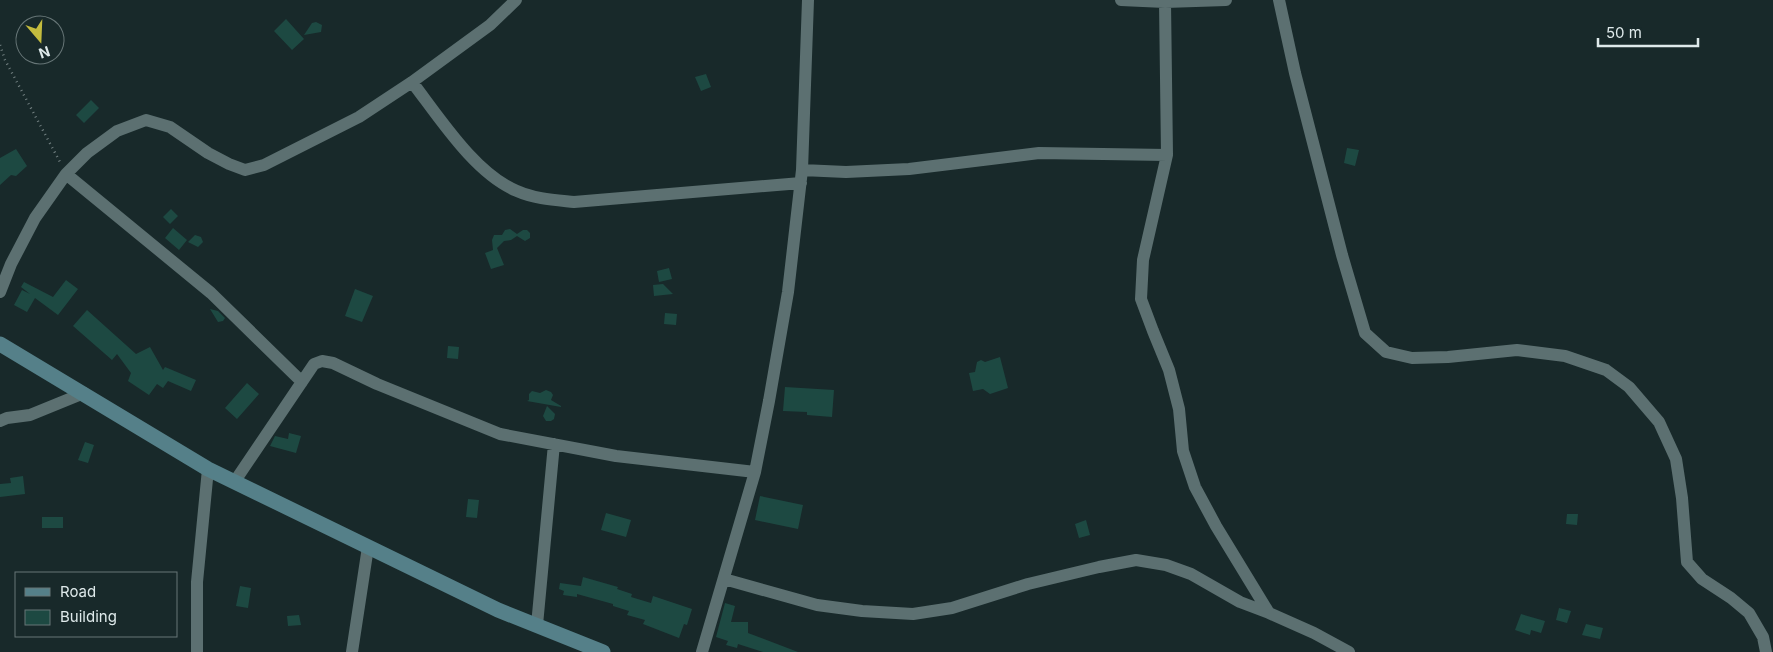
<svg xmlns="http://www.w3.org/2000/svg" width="1773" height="652" font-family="Inter,sans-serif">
	<rect width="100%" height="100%" fill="#18292a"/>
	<path fill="#1d4942" d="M286,19L304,39L292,50L274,31Z
		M316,22L322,25L321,32L304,35L312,23Z
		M706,74L711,87L701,91L695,77Z
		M91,100L99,108L84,123L76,115Z
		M1347,148L1359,150L1355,166L1344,163Z
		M16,149L27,166L16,176L11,175L0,185V158Z
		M171,209L178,216L170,224L163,217Z
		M173,228L187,240L179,250L165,238Z
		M510,229L517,234L523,230H527L530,233V238L525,241L517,236L511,240L504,241L497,248L504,265L491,269L485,253L493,250L492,240L494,235H502L505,230Z
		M195,235L201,237L203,242L198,247L188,242Z
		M669,268L672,279L659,282L657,271Z
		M66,280L78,289L58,315L35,298L27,312L14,305L22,290L30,294L21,287L24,282L53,297Z
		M663,284L673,294L654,296L653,285Z
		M355,289L373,296L362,322L345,316Z
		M210,309L218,311L225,318L223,321L218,322Z
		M87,310L136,354L150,347L163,370L165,367L196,380L191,391L168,381L163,388L157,384L149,395L128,381L131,373L117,354L112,360L73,326Z
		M665,313L677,314L676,325L664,324Z
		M448,346L459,347L458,359L447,358Z
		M1000,357L1008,388L990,394L983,389L973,391L969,373L975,372L977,362L981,360L985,362Z
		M247,383L259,394L237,419L225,408Z
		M785,387L834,390L832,417L807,415V412L783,411Z
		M546,390L551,392L553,395L551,400L561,406V407L527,401L529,400V394L532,391L540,393Z
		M547,406L555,414L554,419L551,421H546L543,416Z
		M289,433L301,436L296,453L270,446L275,436L288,439Z
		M85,442L94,445L88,463L78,460Z
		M23,476L25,494L0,497V484L11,483L10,478Z
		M760,496L803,505L798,529L755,520Z
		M468,499L479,500L477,518L466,517Z
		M606,513L631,520L626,537L601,530Z
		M1567,514H1578L1577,525L1566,524Z
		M42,517H63V528H42Z
		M1086,520L1090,535L1079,538L1075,524Z
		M583,577L618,587L617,589L632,594L631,597L651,603L653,596L692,609L687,625L684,624L679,638L643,624L645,620L627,615L629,611L613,606V604L577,594V597L563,595L564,591L559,589L560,583L581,586Z
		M240,586L251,588L248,608L236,606Z
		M725,603L735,606L731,622H748V633L798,652H763L738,644L737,648L726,645L728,641L716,637Z
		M1559,608L1571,611L1567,623L1556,620Z
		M1521,614L1545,621L1541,633L1531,630L1530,635L1515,630Z
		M299,615L301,625L288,626L287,616Z
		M1586,624L1603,628L1600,639L1582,635Z"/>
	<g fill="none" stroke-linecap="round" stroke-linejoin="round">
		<path stroke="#738182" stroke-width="2.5" stroke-dasharray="1 4" stroke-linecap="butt" d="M0,45L5,60L60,162"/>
		<path stroke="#5c7071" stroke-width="12" d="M1121,0L1165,2L1226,0
			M1279,0L1295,73L1342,255L1365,333L1386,352L1412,358L1448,357L1517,350L1565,356L1606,370L1629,387L1659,422L1676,459L1682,498L1687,562L1702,579L1731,598L1749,613L1763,637L1766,652
			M1165,2L1167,155L1143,260L1141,299L1153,331L1169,370L1179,409L1183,451L1195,487L1216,526L1269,613L1314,633L1349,652
			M412,82C439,117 475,174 517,191C535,199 555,200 574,202L801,183
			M802,170L846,172L909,169L1039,153L1167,155
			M66,174L211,293L302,382
			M0,292L11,264L35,218L66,174L87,153L117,131L146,120L170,127L208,153L229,164L245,170L264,165L359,117L412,82L490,25L516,0
			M0,421L7,418L30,415L84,393
			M235,481L314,364L322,361L333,363L377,384L500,434L616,456L755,472
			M724,579L817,605L862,611L913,614L952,608L1028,584L1099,567L1136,560L1166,565L1191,574L1240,602L1269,613
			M537,625L554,444
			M197,652V582L208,469
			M352,652L368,547
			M702,652L755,472L769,401L788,292L802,170L808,0"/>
		<path stroke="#558089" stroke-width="15" d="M0,344L208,469L498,610L603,652"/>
	</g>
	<rect x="15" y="572" width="162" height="65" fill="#18292a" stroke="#677677"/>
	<rect x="25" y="588" width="25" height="8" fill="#558089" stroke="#677677"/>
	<text x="60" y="597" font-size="15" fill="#dee9ea">Road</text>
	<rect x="25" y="610" width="25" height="15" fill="#1d4942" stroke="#677677"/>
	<text x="60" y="622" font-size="15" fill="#dee9ea">Building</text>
	<g transform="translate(40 40) rotate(161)"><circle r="24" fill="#18292a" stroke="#677677"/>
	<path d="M0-4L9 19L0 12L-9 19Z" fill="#c4bc3e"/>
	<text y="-8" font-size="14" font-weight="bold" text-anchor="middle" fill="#dee9ea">N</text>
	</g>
	<path d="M1598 38v8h100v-8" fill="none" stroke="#dee9ea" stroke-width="2.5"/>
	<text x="1606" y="38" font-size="15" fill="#dee9ea" stroke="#18292a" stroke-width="4" paint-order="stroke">50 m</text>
</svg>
